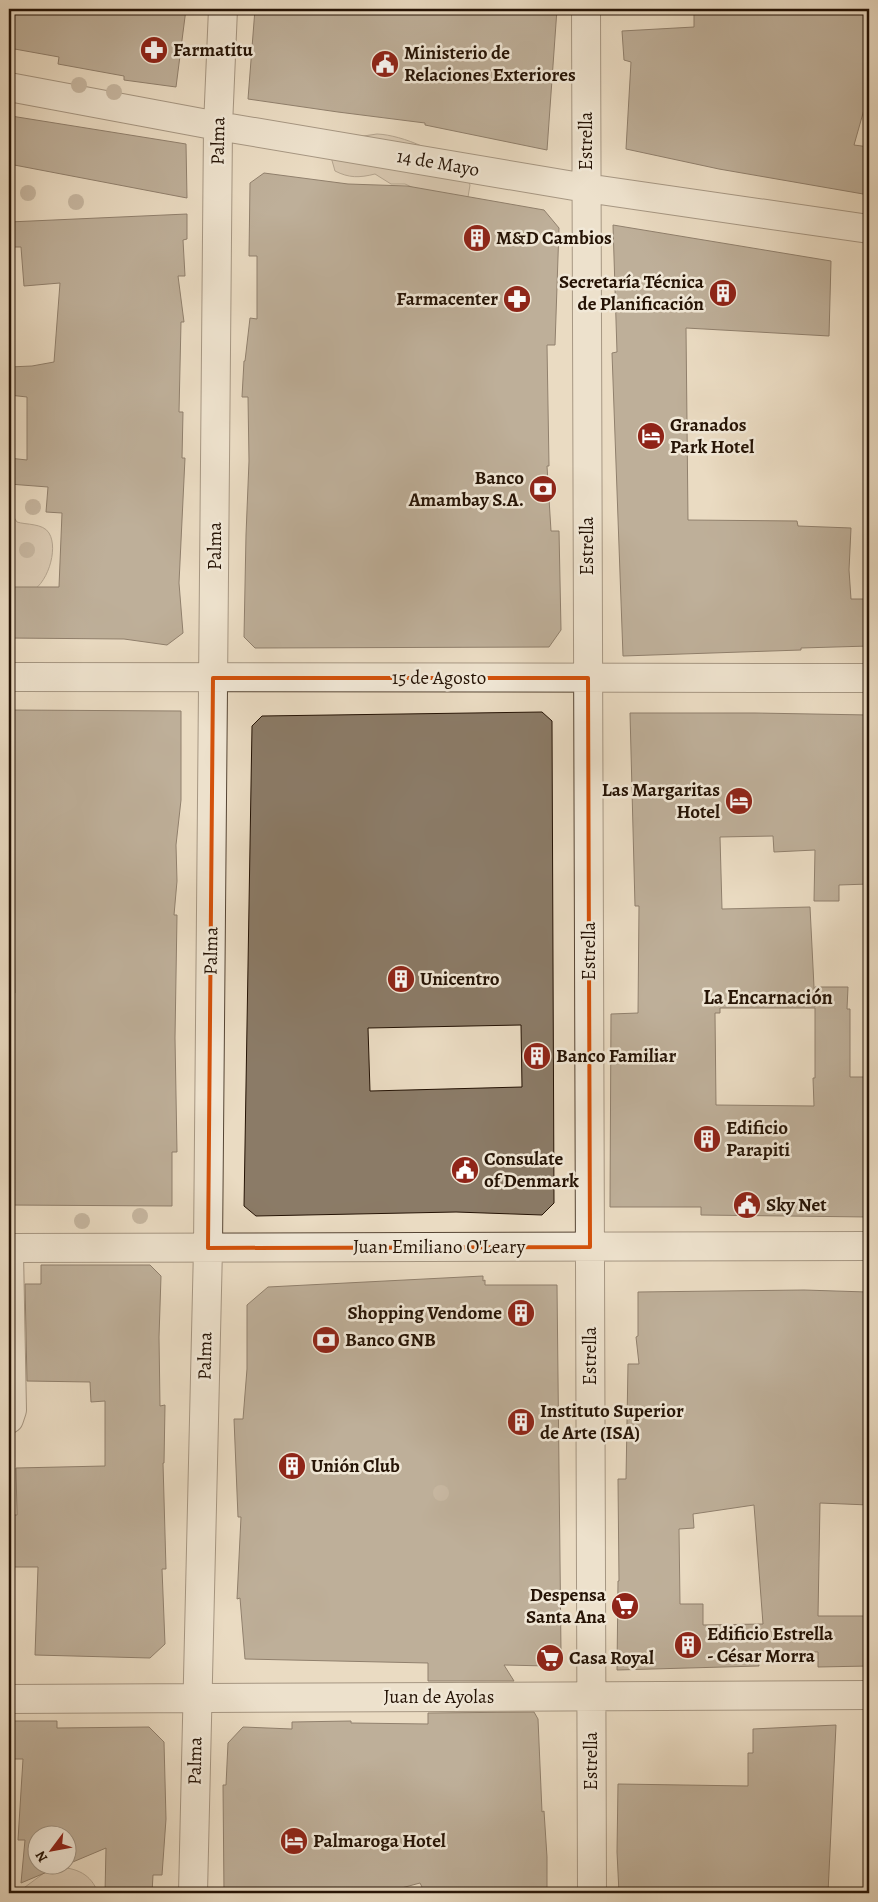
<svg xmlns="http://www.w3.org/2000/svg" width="878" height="1902" font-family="Alegreya,serif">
	<rect width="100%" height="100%" fill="#eadbc2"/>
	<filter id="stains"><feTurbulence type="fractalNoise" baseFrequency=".004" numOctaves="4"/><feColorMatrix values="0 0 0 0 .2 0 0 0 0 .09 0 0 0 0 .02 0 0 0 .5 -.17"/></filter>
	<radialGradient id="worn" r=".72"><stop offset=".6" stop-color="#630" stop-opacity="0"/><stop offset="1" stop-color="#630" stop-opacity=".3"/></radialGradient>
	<path fill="#c9b9a2" stroke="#776654" d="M377,134C403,135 443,153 462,172C465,175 468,180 470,185L468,197L443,201L405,184H391L375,174C359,178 349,178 335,171L331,157L350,138Z
		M9,492L13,516L17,522C26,525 43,523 49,533C59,549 47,587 28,593C22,594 14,592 9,591Z
		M57,1867C77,1868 91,1874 98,1893H17L44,1873Z"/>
	<path fill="#8b7b67" stroke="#251305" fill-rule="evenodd" d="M9,9H186L176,87L124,80V76L58,64L59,57L9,48Z
		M255,9H557L547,150L425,125V123L338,112L248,99Z
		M694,9H869V92L854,145L869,147V195L719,169L626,149L631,62L624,60L622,31L694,27Z
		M11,116L186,144L187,198L9,164V129Z
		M264,173L348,184L407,186L544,210L559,228L555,345H547L549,466H547L551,531H559L561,630L549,647L255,648L244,637L246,535L249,461L248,397H242L244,361H245L250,318L257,319V256H249L250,183Z
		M187,214V239L183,240L185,276H178L184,322H181L179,412H183L182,458H185L179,583L183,633L167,645L124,639L9,638V587H59L62,513L46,512L48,487L9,484V458L27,460V397L9,395V367L32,366L54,362L60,283L24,286L21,247H9V222Z
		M613,225L831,261L829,336L686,328L688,520L797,521L798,526L851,528L849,570L851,599H869V646L801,648V650L623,656L612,353L617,352Z
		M9,710L181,711V800L176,845L177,881L174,915H177L175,1038L177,1152H172V1206L9,1205V993H15L14,909H9Z
		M542,712L552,721L554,1203L542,1215L456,1212L256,1216L244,1206L252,726L262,716ZM521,1025L522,1087L370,1091L368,1028Z
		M630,713H755L869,715V884L839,885V901H814L815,850L774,852L773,836L720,837L722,909L810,907L815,1007V987H848L847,1009H850V1077H869V1217L701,1215V1207H610L611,1014L638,1013L639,906H635ZM720,1008H815V1078H813L814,1106L716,1105L715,1013H720Z
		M41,1265H150L161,1276L159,1337L160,1406L165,1405L164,1463H163L166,1569H162L165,1644L150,1658L35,1655L38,1567H9V1515H17L16,1468L105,1466V1401L91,1402L90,1382L27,1381L25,1284H41Z
		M483,1276V1281L485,1280V1285H557L561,1652L548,1666L504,1665L514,1681H428V1663L245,1659L240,1598L237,1599L241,1517H238L234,1419H243L247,1369V1305L268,1287Z
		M804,1290L867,1292L865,1370L869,1371V1505L820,1503L818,1616H869V1666L818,1667V1652L758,1651L759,1666L617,1670L618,1581H619L618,1479H626L628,1364H639L636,1337L638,1336V1292ZM754,1505L763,1624L703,1625V1604H680L679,1529L694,1528L693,1514Z
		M534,1712L538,1719L542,1812L544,1811L547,1857V1893H425L420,1883L383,1893H224L223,1785H226L228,1743L243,1727L292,1729V1722L351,1721V1723L428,1724V1713Z
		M9,1721H57V1728L149,1727L164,1742L166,1819L162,1875H153L152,1893H105L106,1848L68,1864V1834H38V1864H66L21,1883L25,1840H18L23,1759H9Z
		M836,1725L828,1893H619L617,1852L618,1784L748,1786V1753H753V1729Z"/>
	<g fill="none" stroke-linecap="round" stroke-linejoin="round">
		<defs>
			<path id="minor" d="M586,9L592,1893
				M9,87L218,126L586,188L869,229
				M9,677L869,678
				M9,1248L869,1246
				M9,1252L12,1410L9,1419
				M9,1699L869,1695
				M193,1893L208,1248L218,126L223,9"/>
		</defs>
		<use href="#minor" stroke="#564534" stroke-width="30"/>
		<use href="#minor" stroke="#f1e8d7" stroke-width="28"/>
	</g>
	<g fill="#9d8d78">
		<circle cx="79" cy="85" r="8"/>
		<circle cx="114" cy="92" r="8"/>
		<circle cx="28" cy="193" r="8"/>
		<circle cx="76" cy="202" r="8"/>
		<circle cx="33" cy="507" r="8"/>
		<circle cx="27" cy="550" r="8"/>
		<circle cx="140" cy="1216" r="8"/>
		<circle cx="82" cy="1221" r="8"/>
		<circle cx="441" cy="1493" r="8"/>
	</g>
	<path d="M0 0H878V1902H0ZM213,678H588L590,1247L208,1248Z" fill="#eadbc2" fill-opacity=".55" fill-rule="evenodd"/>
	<path fill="none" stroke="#d4520b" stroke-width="4" stroke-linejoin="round" d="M213,678H588L590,1247L208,1248Z"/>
	<defs>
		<symbol id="pharmacy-disc" viewBox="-11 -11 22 22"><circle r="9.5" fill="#8f2418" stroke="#f1e8d7"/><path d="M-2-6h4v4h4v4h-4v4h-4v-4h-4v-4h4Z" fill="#fff"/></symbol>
		<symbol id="civic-disc" viewBox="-11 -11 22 22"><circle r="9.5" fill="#8f2418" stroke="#f1e8d7"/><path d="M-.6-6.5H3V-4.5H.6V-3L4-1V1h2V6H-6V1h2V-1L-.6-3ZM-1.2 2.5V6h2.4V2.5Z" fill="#fff"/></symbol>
		<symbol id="building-disc" viewBox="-11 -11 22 22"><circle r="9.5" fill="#8f2418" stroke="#f1e8d7"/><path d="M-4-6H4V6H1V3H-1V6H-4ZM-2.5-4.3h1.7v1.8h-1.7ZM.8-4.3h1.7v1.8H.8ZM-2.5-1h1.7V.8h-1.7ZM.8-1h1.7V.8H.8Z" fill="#fff"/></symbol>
		<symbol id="hotel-disc" viewBox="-11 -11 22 22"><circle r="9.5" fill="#8f2418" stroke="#f1e8d7"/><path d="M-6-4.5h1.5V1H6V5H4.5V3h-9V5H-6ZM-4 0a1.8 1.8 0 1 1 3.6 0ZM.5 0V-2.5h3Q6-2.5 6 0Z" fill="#fff"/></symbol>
		<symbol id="bank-disc" viewBox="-11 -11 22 22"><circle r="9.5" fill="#8f2418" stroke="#f1e8d7"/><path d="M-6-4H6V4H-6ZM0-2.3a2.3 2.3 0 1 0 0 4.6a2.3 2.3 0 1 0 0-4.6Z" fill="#fff"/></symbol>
		<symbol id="supermarket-disc" viewBox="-11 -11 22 22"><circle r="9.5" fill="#8f2418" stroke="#f1e8d7"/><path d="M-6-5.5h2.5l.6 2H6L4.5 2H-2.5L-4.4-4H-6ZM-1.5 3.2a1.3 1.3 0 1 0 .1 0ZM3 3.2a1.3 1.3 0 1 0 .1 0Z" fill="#fff"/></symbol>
	</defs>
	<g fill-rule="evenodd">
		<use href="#pharmacy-disc" x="138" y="34" width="32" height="32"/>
		<use href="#civic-disc" x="369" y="48" width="32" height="32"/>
		<use href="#building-disc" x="461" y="222" width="32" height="32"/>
		<use href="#building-disc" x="707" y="277" width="32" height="32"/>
		<use href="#pharmacy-disc" x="501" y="283" width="32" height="32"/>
		<use href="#hotel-disc" x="635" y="420" width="32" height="32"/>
		<use href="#bank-disc" x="527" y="473" width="32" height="32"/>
		<use href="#hotel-disc" x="723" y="785" width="32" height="32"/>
		<use href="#building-disc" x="385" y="963" width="32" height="32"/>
		<use href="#building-disc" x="521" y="1040" width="32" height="32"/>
		<use href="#building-disc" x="691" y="1123" width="32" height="32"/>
		<use href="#civic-disc" x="449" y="1154" width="32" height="32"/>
		<use href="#civic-disc" x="731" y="1189" width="32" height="32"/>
		<use href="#building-disc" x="505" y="1297" width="32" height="32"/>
		<use href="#bank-disc" x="310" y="1324" width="32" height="32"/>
		<use href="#building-disc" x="505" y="1406" width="32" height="32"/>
		<use href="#building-disc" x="276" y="1450" width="32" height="32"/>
		<use href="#supermarket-disc" x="609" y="1590" width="32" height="32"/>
		<use href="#building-disc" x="672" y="1629" width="32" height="32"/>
		<use href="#supermarket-disc" x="534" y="1642" width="32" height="32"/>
		<use href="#hotel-disc" x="278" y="1825" width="32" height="32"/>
	</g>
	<g text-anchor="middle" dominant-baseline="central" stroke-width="5" stroke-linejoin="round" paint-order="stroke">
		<g font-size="19" font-weight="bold" fill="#251305" stroke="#f1e8d7" text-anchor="start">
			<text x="173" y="50">Farmatitu</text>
			<text x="404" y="53">Ministerio de<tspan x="404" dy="22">Relaciones Exteriores</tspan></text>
			<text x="496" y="238">M&amp;D Cambios</text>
			<text x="704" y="282" text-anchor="end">Secretaría Técnica<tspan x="704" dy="22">de Planificación</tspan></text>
			<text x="498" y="299" text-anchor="end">Farmacenter</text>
			<text x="670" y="425">Granados<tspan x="670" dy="22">Park Hotel</tspan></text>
			<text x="524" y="478" text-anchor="end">Banco<tspan x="524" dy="22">Amambay S.A.</tspan></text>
			<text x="720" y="790" text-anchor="end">Las Margaritas<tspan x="720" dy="22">Hotel</tspan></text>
			<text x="420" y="979">Unicentro</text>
			<text x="556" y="1056">Banco Familiar</text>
			<text x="726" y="1128">Edificio<tspan x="726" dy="22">Parapiti</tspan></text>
			<text x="484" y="1159">Consulate<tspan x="484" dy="22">of Denmark</tspan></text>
			<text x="766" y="1205">Sky Net</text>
			<text x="502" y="1313" text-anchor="end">Shopping Vendome</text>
			<text x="345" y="1340">Banco GNB</text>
			<text x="540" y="1411">Instituto Superior<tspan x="540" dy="22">de Arte (ISA)</tspan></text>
			<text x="311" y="1466">Unión Club</text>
			<text x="606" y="1595" text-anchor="end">Despensa<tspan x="606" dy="22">Santa Ana</tspan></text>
			<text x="707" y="1634">Edificio Estrella<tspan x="707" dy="22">- César Morra</tspan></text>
			<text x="569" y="1658">Casa Royal</text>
			<text x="313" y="1841">Palmaroga Hotel</text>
		</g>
		<g font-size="19" fill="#251305" stroke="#f1e8d7">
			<text transform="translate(218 141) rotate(-89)">Palma</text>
			<text transform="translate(586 141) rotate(-90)">Estrella</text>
			<text transform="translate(438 163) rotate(10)">14 de Mayo</text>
			<text transform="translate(215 546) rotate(-90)">Palma</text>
			<text transform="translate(587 546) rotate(-90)">Estrella</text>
			<text x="439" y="678">15 de Agosto</text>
			<text transform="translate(211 951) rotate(-89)">Palma</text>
			<text transform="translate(589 951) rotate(-90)">Estrella</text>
			<text x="439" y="1247">Juan Emiliano O'Leary</text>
			<text transform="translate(205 1356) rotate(-89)">Palma</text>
			<text transform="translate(590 1356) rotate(-90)">Estrella</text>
			<text x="439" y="1697">Juan de Ayolas</text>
			<text transform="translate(195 1761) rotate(-89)">Palma</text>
			<text transform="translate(591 1761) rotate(-90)">Estrella</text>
		</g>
		<g font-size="20" font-weight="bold" fill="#251305" stroke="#f1e8d7">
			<text x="768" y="997">La Encarnación</text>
		</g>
	</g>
	<rect width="878" height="1902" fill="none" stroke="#eadbc2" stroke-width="30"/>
	<rect x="10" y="10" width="858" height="1882" fill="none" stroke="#251305" stroke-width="2.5"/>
	<rect x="15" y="15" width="848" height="1872" fill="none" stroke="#251305"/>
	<g transform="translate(52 1850) rotate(238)"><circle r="24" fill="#f1e8d7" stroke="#9f9383"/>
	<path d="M0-4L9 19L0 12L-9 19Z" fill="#8f2418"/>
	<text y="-8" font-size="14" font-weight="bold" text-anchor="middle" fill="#251305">N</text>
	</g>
	<rect width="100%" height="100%" filter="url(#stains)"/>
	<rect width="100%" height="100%" fill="url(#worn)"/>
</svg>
